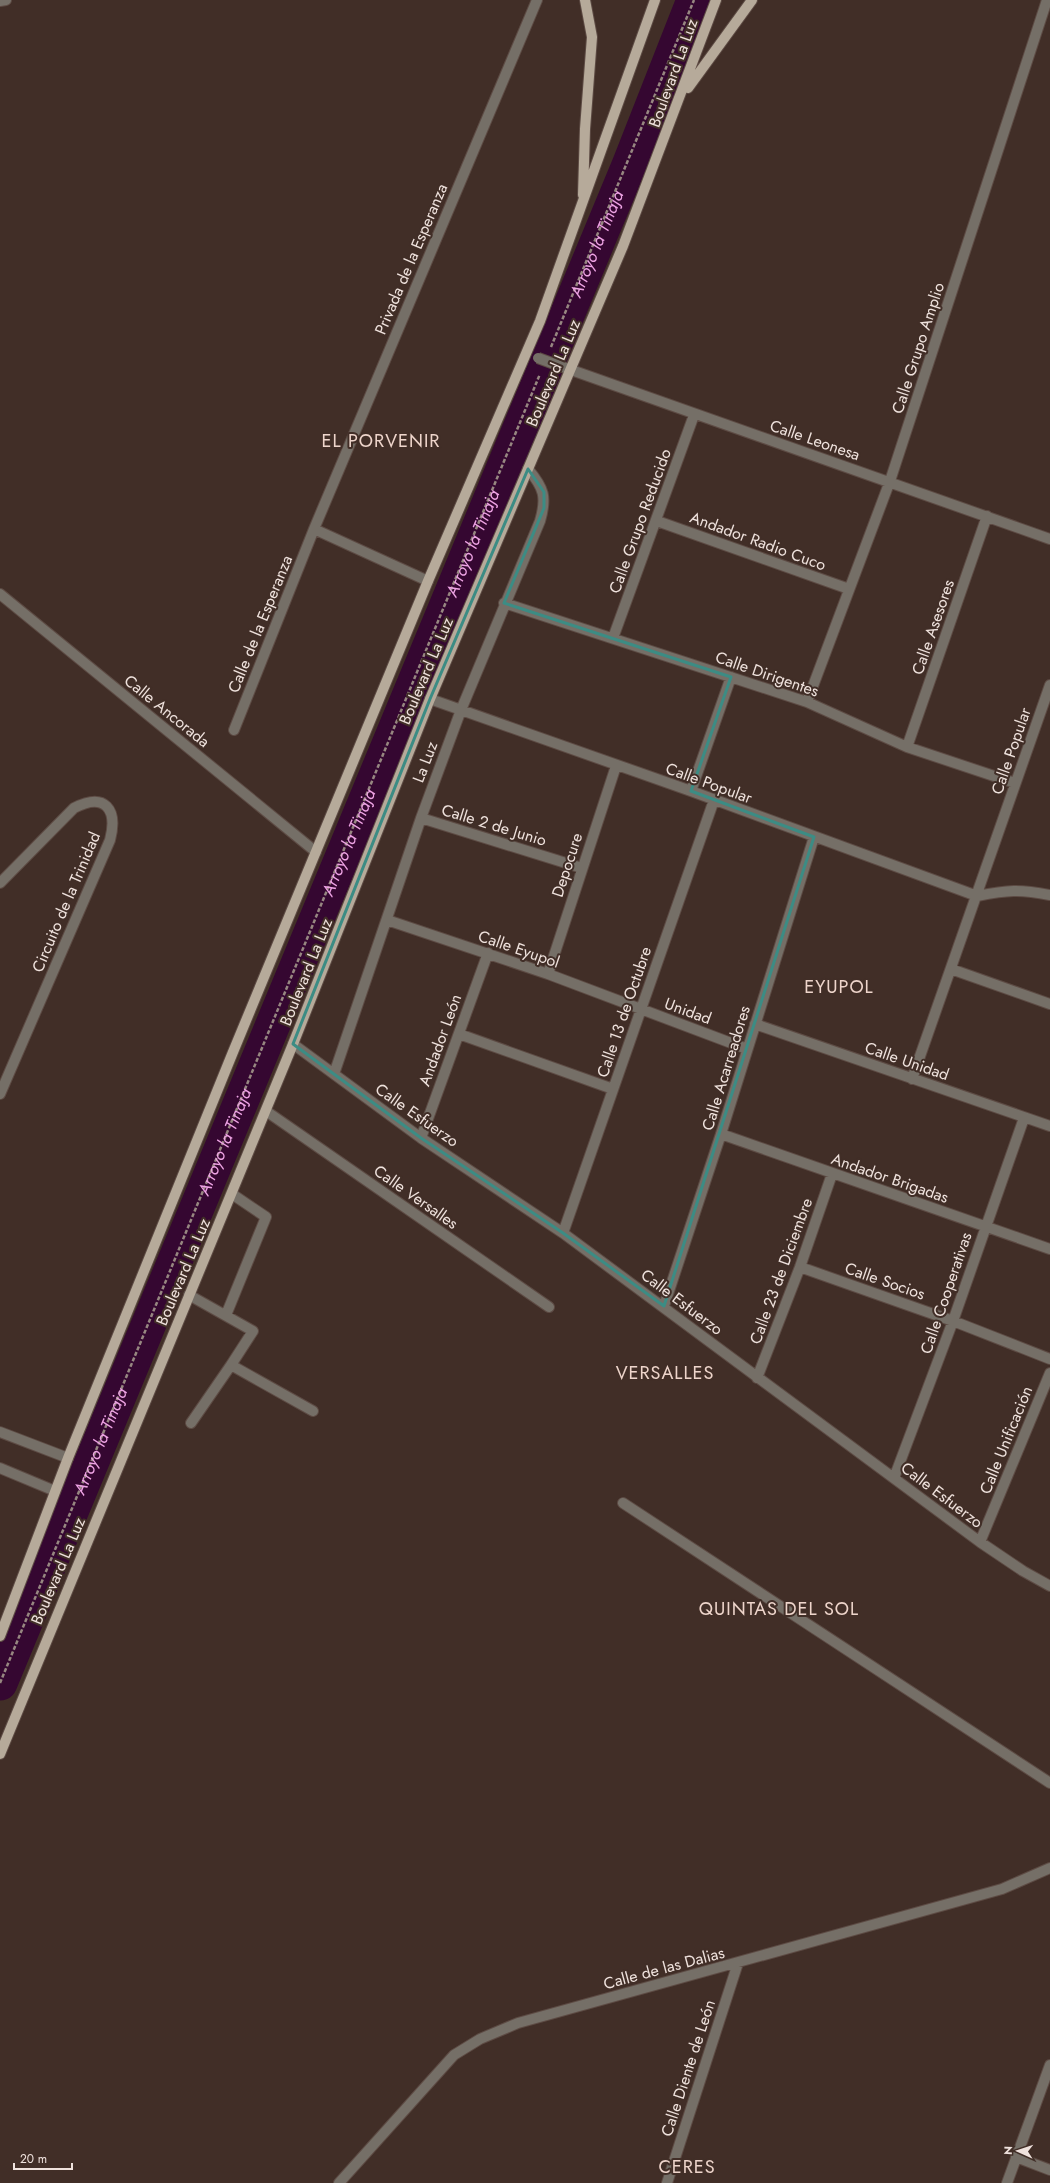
<svg xmlns="http://www.w3.org/2000/svg" width="1050" height="2183" font-family="Jost,sans-serif">
	<rect width="100%" height="100%" fill="#412e27"/>
	<g fill="none" stroke-linecap="round" stroke-linejoin="round">
		<path stroke="#350731" stroke-width="35" id="s1" d="M0,1683L630,163L694,0"/>
		<defs>
			<path id="minor" d="M0,1L6,0
				M560,366L1050,539
				M657,521L849,589
				M314,529L428,581
				M0,594L316,852
				M504,603L807,702L907,747L1015,783
				M613,638L694,415
				M430,699L691,791L977,896C1008,890 1019,889 1050,895
				M807,702L890,481L1047,0
				M234,730L314,529L537,0
				M907,747L987,516
				M691,791L731,677
				M421,818L582,868
				M0,883L74,808C105,792 118,809 110,840L0,1094
				M387,920L548,974L747,1049
				M951,969L1050,1004
				M548,974L616,766
				M755,1024L1050,1126
				M459,1034L613,1089
				M293,1044L421,1138L563,1233L980,1542L1023,1571L1050,1586
				M334,1074L421,818L461,710L540,521C547,497 544,488 528,469
				M912,1079L1050,685
				M266,1111L549,1307
				M721,1134L1050,1249
				M421,1138L488,953
				M563,1233L714,800
				M800,1267L953,1321L1050,1359
				M189,1295L253,1331L231,1365
				M664,1306L721,1134L814,837
				M226,1315L266,1217L232,1194
				M757,1378L800,1267L832,1174
				M191,1423L231,1365L313,1411
				M0,1432L68,1458
				M0,1468L55,1491
				M894,1478L953,1321L1024,1118
				M623,1503L1050,1783
				M980,1542L1050,1373
				M1016,2157L1050,2170
				M339,2183L454,2055L480,2039L518,2023L1002,1889L1050,1868
				M667,2183L738,1963
				M1007,2183L1050,2065"/>
			<path id="major" d="M688,88L752,0
				M583,195L585,129L592,37L585,0
				M0,1636L68,1458L233,1052L428,581L540,321L655,0
				M0,1754L293,1044L430,699L623,246L716,0"/>
		</defs>
		<use href="#minor" stroke="#5d4b44" stroke-width="12"/>
		<use href="#major" stroke="#5d4b44" stroke-width="12"/>
		<path stroke="#978781" stroke-width="2.5" stroke-dasharray="4 2" stroke-linecap="butt" d="M551,347L694,0
			M0,1683L540,374"/>
		<use href="#minor" stroke="#756f67" stroke-width="10"/>
		<use href="#major" stroke="#b6aa9a" stroke-width="10"/>
		<defs>
			<path id="minor-bridge" d="M538,358L560,366"/>
		</defs>
		<use href="#minor-bridge" stroke="#5d4b44" stroke-width="12" stroke-linecap="butt"/>
		<use href="#minor-bridge" stroke="#756f67" stroke-width="10"/>
	</g>
	<path fill="none" stroke="#3c8c84" stroke-width="3" stroke-linejoin="round" d="M528,469L544,492V508L504,603L731,677L691,791L814,837L664,1306L563,1233L421,1138L293,1044L430,699Z"/>
	<g text-anchor="middle" dominant-baseline="central" stroke-width="4" stroke-linejoin="round" paint-order="stroke">
		<g font-size="16" fill="#efe2dd" stroke="#412e27">
			<text transform="translate(673 73) rotate(-70)">Boulevard La Luz</text>
			<text transform="translate(411 259) rotate(-67)">Privada de la Esperanza</text>
			<text transform="translate(918 348) rotate(-72)">Calle Grupo Amplio</text>
			<text transform="translate(553 373) rotate(-67)">Boulevard La Luz</text>
			<text transform="translate(815 440) rotate(19)">Calle Leonesa</text>
			<text transform="translate(640 521) rotate(-70)">Calle Grupo Reducido</text>
			<text transform="translate(758 541) rotate(20)">Andador Radio Cuco</text>
			<text transform="translate(260 624) rotate(-68)">Calle de la Esperanza</text>
			<text transform="translate(933 627) rotate(-71)">Calle Asesores</text>
			<text transform="translate(426 671) rotate(-67)">Boulevard La Luz</text>
			<text transform="translate(767 674) rotate(19)">Calle Dirigentes</text>
			<text transform="translate(167 711) rotate(39)">Calle Ancorada</text>
			<text transform="translate(1011 751) rotate(-71)">Calle Popular</text>
			<text transform="translate(425 762) rotate(-69)">La Luz</text>
			<text transform="translate(709 783) rotate(20)">Calle Popular</text>
			<text transform="translate(494 825) rotate(17)">Calle 2 de Junio</text>
			<text transform="translate(567 865) rotate(-72)">Depocure</text>
			<text transform="translate(66 902) rotate(-67)">Circuito de la Trinidad</text>
			<text transform="translate(519 949) rotate(19)">Calle Eyupol</text>
			<text transform="translate(306 972) rotate(-68)">Boulevard La Luz</text>
			<text transform="translate(688 1011) rotate(20)">Unidad</text>
			<text transform="translate(624 1012) rotate(-71)">Calle 13 de Octubre</text>
			<text transform="translate(440 1040) rotate(-70)">Andador León</text>
			<text transform="translate(907 1061) rotate(19)">Calle Unidad</text>
			<text transform="translate(726 1068) rotate(-73)">Calle Acarreadores</text>
			<text transform="translate(417 1115) rotate(35)">Calle Esfuerzo</text>
			<text transform="translate(890 1178) rotate(19)">Andador Brigadas</text>
			<text transform="translate(416 1197) rotate(35)">Calle Versalles</text>
			<text transform="translate(781 1271) rotate(-70)">Calle 23 de Diciembre</text>
			<text transform="translate(183 1272) rotate(-67)">Boulevard La Luz</text>
			<text transform="translate(885 1281) rotate(19)">Calle Socios</text>
			<text transform="translate(946 1293) rotate(-71)">Calle Cooperativas</text>
			<text transform="translate(682 1302) rotate(37)">Calle Esfuerzo</text>
			<text transform="translate(1006 1440) rotate(-68)">Calle Unificación</text>
			<text transform="translate(942 1495) rotate(37)">Calle Esfuerzo</text>
			<text transform="translate(58 1571) rotate(-67)">Boulevard La Luz</text>
			<text transform="translate(664 1968) rotate(-15)">Calle de las Dalias</text>
			<text transform="translate(688 2068) rotate(-72)">Calle Diente de León</text>
		</g>
		<g font-size="17" font-style="italic" fill="#eea3e4" stroke="#412e27">
			<text stroke="none"><textPath href="#s1" startOffset="1558">Arroyo la Tinaja</textPath></text>
			<text stroke="none"><textPath href="#s1" startOffset="1234">Arroyo la Tinaja</textPath></text>
			<text stroke="none"><textPath href="#s1" startOffset="910">Arroyo la Tinaja</textPath></text>
			<text stroke="none"><textPath href="#s1" startOffset="586">Arroyo la Tinaja</textPath></text>
			<text stroke="none"><textPath href="#s1" startOffset="262">Arroyo la Tinaja</textPath></text>
		</g>
		<g font-size="18" letter-spacing="1" fill="#eed5cb" stroke="#412e27">
			<text x="381" y="441">EL PORVENIR</text>
			<text x="839" y="987">EYUPOL</text>
			<text x="665" y="1373">VERSALLES</text>
			<text x="779" y="1609">QUINTAS DEL SOL</text>
			<text x="687" y="2167">CERES</text>
		</g>
	</g>
	<g transform="translate(1018 2151) rotate(273)" stroke="#412e27" stroke-width="3" paint-order="stroke">
	<path d="M0-3L7 15L0 10L-7 15Z" fill="#efe2dd"/>
	<text y="-6" font-size="11" font-weight="bold" text-anchor="middle" fill="#efe2dd">N</text>
	</g>
	<path d="M14 2163v6h58v-6" fill="none" stroke="#efe2dd" stroke-width="2"/>
	<text x="20" y="2163" font-size="12" fill="#efe2dd" stroke="#412e27" stroke-width="3" paint-order="stroke">20 m</text>
</svg>
